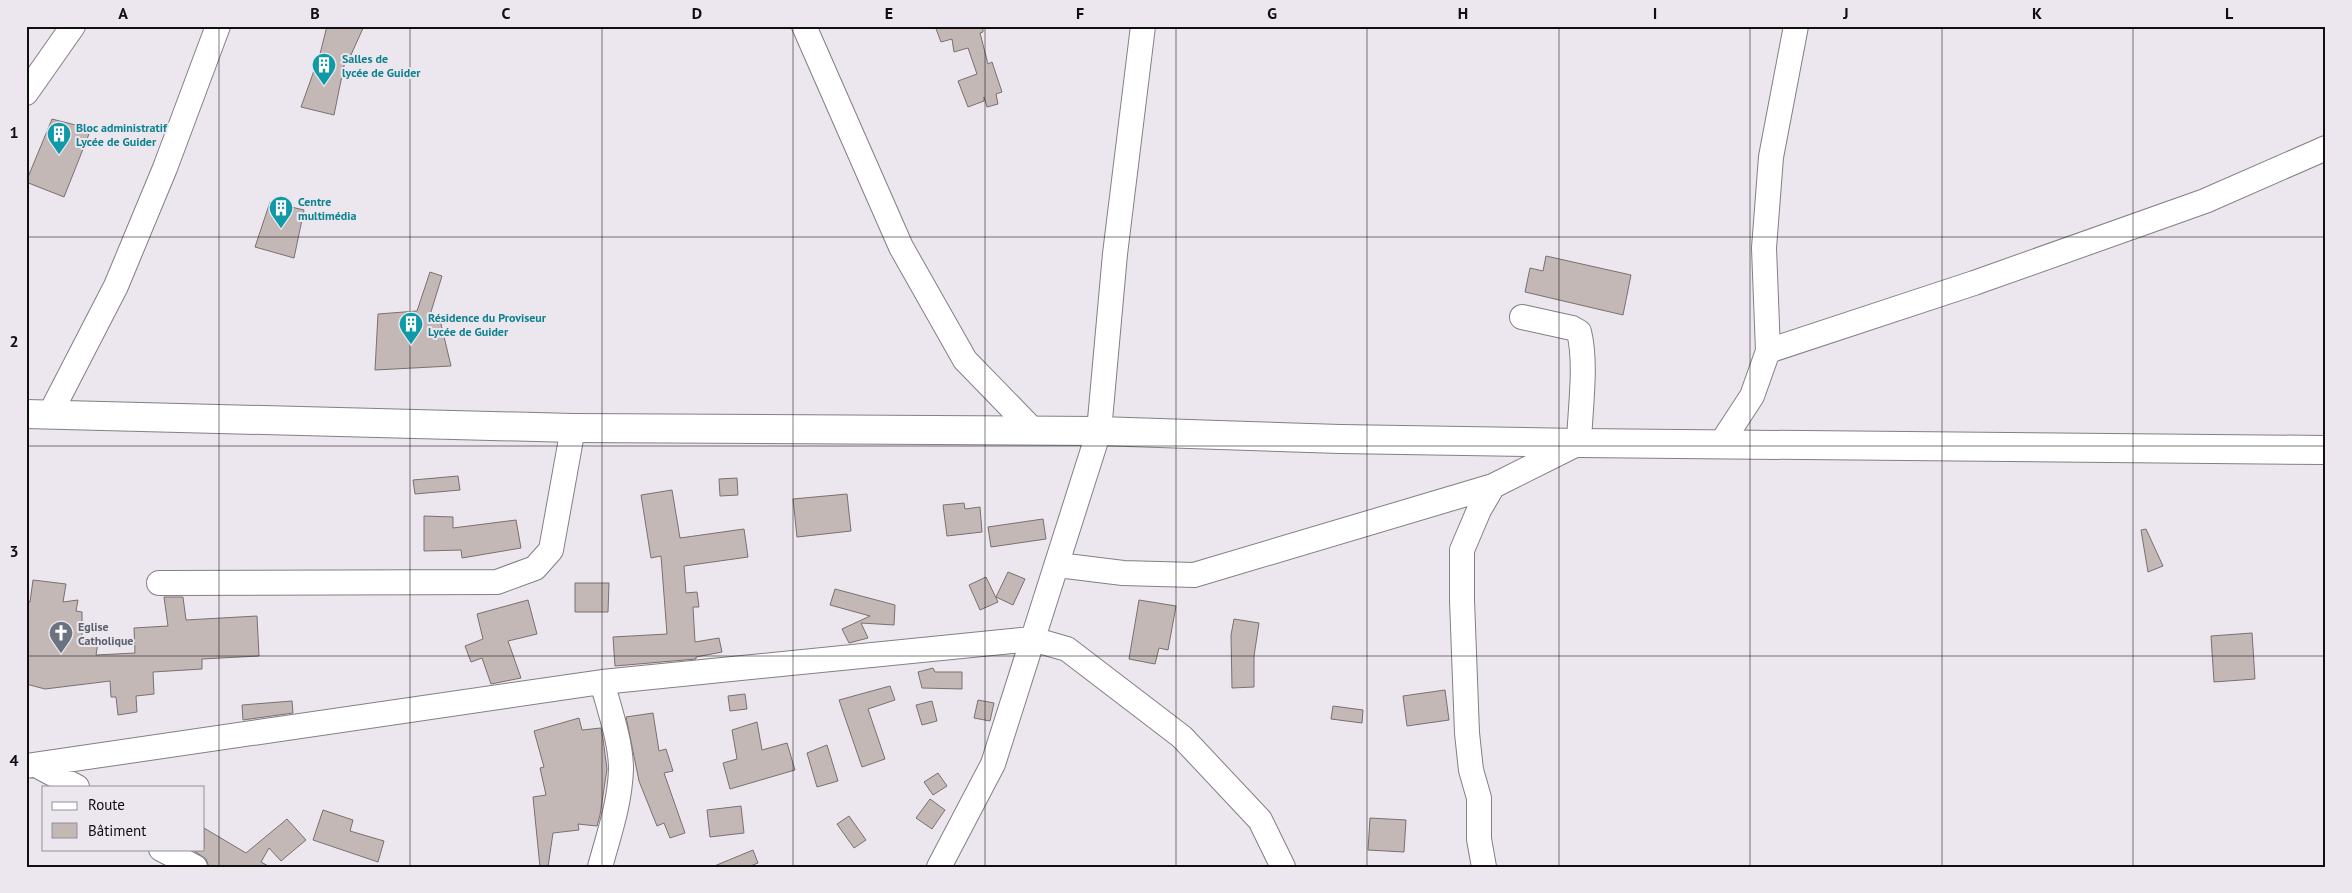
<svg xmlns="http://www.w3.org/2000/svg" width="2352" height="893" font-family="'PT Sans',sans-serif">
	<rect width="100%" height="100%" fill="#ece6ee"/>
	<path fill="#c3b8b6" stroke="#7a706e" d="M327,26H364L350,57L346,56L334,115L301,107L320,54Z
		M935,26H983V32L980,33L988,64L992,62L1002,92L996,94L998,104L987,107L984,97V101L968,107L958,81L977,74L968,48L954,52L952,39L941,42Z
		M52,119L91,129L64,197L26,182Z
		M270,202L304,210L294,258L255,247Z
		M1546,256L1631,275L1623,315L1525,292L1530,268L1543,271Z
		M430,272L442,276L430,315L441,324L451,366L375,370L378,314L417,311Z
		M458,476L460,490L415,494L413,480Z
		M737,478L738,495L720,496L719,479Z
		M672,490L680,538L744,529L748,557L684,566L686,593L697,592L699,607H693L695,642L719,638L722,652L696,657V659L615,666L613,637L667,634L661,556L651,558L641,495Z
		M847,494L851,531L797,537L793,499Z
		M964,503L965,509L980,507L982,532L947,536L943,505Z
		M424,516L453,517V528L516,520L521,548L462,558L461,550L424,551Z
		M1043,519L1046,539L991,547L988,527Z
		M2146,529L2163,566L2148,572L2141,530Z
		M1008,572L1025,579L1013,605L996,597Z
		M986,577L998,602L980,610L969,585Z
		M33,580L66,584L63,602L78,600L76,611L82,612V641L98,643L96,655L135,653L134,628L168,626L164,597H183L186,620L257,616L259,656L202,659V669L153,672L154,694L136,696L137,712L118,715L116,697H111L110,681L45,689L26,684V601L30,602Z
		M575,583H609L608,612H575Z
		M835,589L895,605L894,625L861,623L868,638L849,643L842,629L870,616L830,605Z
		M528,600L537,634L508,641L521,678L491,684L482,658L471,662L465,646L483,639L477,614Z
		M1139,600L1176,606L1168,650L1159,648L1155,664L1129,659Z
		M1234,619L1259,623L1254,656V687L1232,688L1231,635Z
		M2252,633L2255,679L2214,682L2211,636Z
		M933,668L935,672H962V689L922,688L918,672Z
		M890,686L895,700L868,709L885,759L862,767L839,700Z
		M1445,690L1449,720L1407,726L1403,696Z
		M745,694L747,709L730,711L728,696Z
		M978,700L994,703L990,721L974,718Z
		M292,701L293,713L243,720L242,705Z
		M932,701L937,721L922,725L916,705Z
		M1333,706L1363,710L1362,723L1331,719Z
		M653,713L659,751L666,749L673,771L664,773L685,833L670,838L664,823L657,826L639,781L626,717Z
		M579,718L582,730L601,728L603,739L607,769L600,815L597,826L578,824L579,830L553,833L548,867H540L533,797L546,795L540,768L544,767L534,731Z
		M757,722L762,750L787,743L795,770L730,789L723,763L737,759L732,730Z
		M827,745L838,781L817,787L807,753Z
		M938,773L947,786L933,795L924,782Z
		M930,799L945,810L932,829L916,818Z
		M741,806L744,833L710,837L707,810Z
		M323,810L353,820L350,831L384,841L378,862L313,840Z
		M849,816L866,840L854,848L837,824Z
		M1370,818L1406,820L1404,852L1368,850Z
		M287,819L306,840L281,861L269,848L261,862L270,867H209L206,859L193,850L204,849V828L246,853Z
		M753,850L758,863L748,867H712Z"/>
	<g fill="none" stroke-linecap="round" stroke-linejoin="round">
		<defs>
			<path id="minor" d="M804,26L901,247L965,360L1034,431
				M26,93L73,26
				M1768,351L1974,283L2205,201L2326,148
				M50,414L116,286L165,168L218,26
				M1720,445L1752,396L1768,351L1764,248L1771,157L1796,26
				M1058,565L1123,573L1194,575L1493,486L1579,443C1580,409 1587,364 1579,332L1572,328L1522,317
				M159,583L497,582L535,568L551,550L573,428
				M36,765L77,787
				M26,766L602,682L1032,639L1067,649L1182,737L1260,820L1283,867
				M161,849L195,867
				M600,867C609,834 620,803 621,769C621,742 609,708 602,682
				M939,867L993,764L1099,431L1115,254L1143,26
				M1484,867L1479,839V798L1471,770L1467,733L1462,600V550L1479,510L1493,486"/>
			<path id="major" d="M26,414L573,428L1099,431L1340,439L1579,443L2326,450"/>
		</defs>
		<use href="#minor" stroke="#847e85" stroke-width="26"/>
		<use href="#major" stroke="#847e85" stroke-width="30"/>
		<use href="#minor" stroke="#fff" stroke-width="24"/>
		<use href="#major" stroke="#fff" stroke-width="28"/>
	</g>
	<path fill="none" stroke="#100e11" stroke-width="1" stroke-opacity="0.55" d="M219,26V867M410,26V867M602,26V867M793,26V867M985,26V867M1176,26V867M1367,26V867M1559,26V867M1750,26V867M1942,26V867M2133,26V867M26,237H2326M26,446H2326M26,656H2326"/>
	<defs>
		<symbol id="building-pin" viewBox="-11 -11 22 30"><path d="M0 17L-7.5 6A9.5 9.5 0 1 1 7.5 6Z" fill="#0f9aa8" stroke="#ece6ee"/><path d="M-4-6H4V6H1V3H-1V6H-4ZM-2.5-4.3h1.7v1.8h-1.7ZM.8-4.3h1.7v1.8H.8ZM-2.5-1h1.7V.8h-1.7ZM.8-1h1.7V.8H.8Z" fill="#fff"/></symbol>
		<symbol id="church-pin" viewBox="-11 -11 22 30"><path d="M0 17L-7.5 6A9.5 9.5 0 1 1 7.5 6Z" fill="#6b7280" stroke="#ece6ee"/><path d="M-1.2-6h2.4v3.5h3.3v2.4h-3.3V6h-2.4V-.1h-3.3v-2.4h3.3Z" fill="#fff"/></symbol>
	</defs>
	<g fill-rule="evenodd">
		<use href="#building-pin" x="310" y="51" width="28" height="38"/>
		<use href="#building-pin" x="45" y="120" width="28" height="38"/>
		<use href="#building-pin" x="267" y="194" width="28" height="38"/>
		<use href="#building-pin" x="397" y="310" width="28" height="38"/>
		<use href="#church-pin" x="47" y="619" width="28" height="38"/>
	</g>
	<g text-anchor="middle" dominant-baseline="central" stroke-width="4" stroke-linejoin="round" paint-order="stroke">
		<g font-size="12" font-weight="bold" fill="#0d838f" stroke="#ece6ee" text-anchor="start">
			<text x="342" y="58">Salles de<tspan x="342" dy="14">lycée de Guider</tspan></text>
			<text x="76" y="127">Bloc administratif<tspan x="76" dy="14">Lycée de Guider</tspan></text>
			<text x="298" y="201">Centre<tspan x="298" dy="14">multimédia</tspan></text>
			<text x="428" y="317">Résidence du Proviseur<tspan x="428" dy="14">Lycée de Guider</tspan></text>
		</g>
		<g font-size="12" font-weight="bold" fill="#5b616d" stroke="#ece6ee" text-anchor="start">
			<text x="78" y="626">Eglise<tspan x="78" dy="14">Catholique</tspan></text>
		</g>
	</g>
	<rect width="2352" height="893" fill="none" stroke="#ece6ee" stroke-width="55"/>
	<rect x="42" y="786" width="162" height="65" fill="#ece6ee" stroke="#949096"/>
	<rect x="52" y="802" width="25" height="8" fill="#ffffff" stroke="#949096"/>
	<text x="88" y="810" font-size="15" fill="#100e11">Route</text>
	<rect x="52" y="823" width="25" height="15" fill="#c3b8b6" stroke="#949096"/>
	<text x="88" y="836" font-size="15" fill="#100e11">Bâtiment</text>
	<rect x="28" y="28" width="2296" height="838" fill="none" stroke="#100e11" stroke-width="2"/>
	<g font-size="16" text-anchor="middle" font-weight="bold" fill="#100e11">
		<text x="123" y="19">A</text>
		<text x="315" y="19">B</text>
		<text x="506" y="19">C</text>
		<text x="697" y="19">D</text>
		<text x="889" y="19">E</text>
		<text x="1080" y="19">F</text>
		<text x="1272" y="19">G</text>
		<text x="1463" y="19">H</text>
		<text x="1655" y="19">I</text>
		<text x="1846" y="19">J</text>
		<text x="2037" y="19">K</text>
		<text x="2229" y="19">L</text>
		<text x="14" y="138">1</text>
		<text x="14" y="347">2</text>
		<text x="14" y="557">3</text>
		<text x="14" y="766">4</text>
	</g>
</svg>
